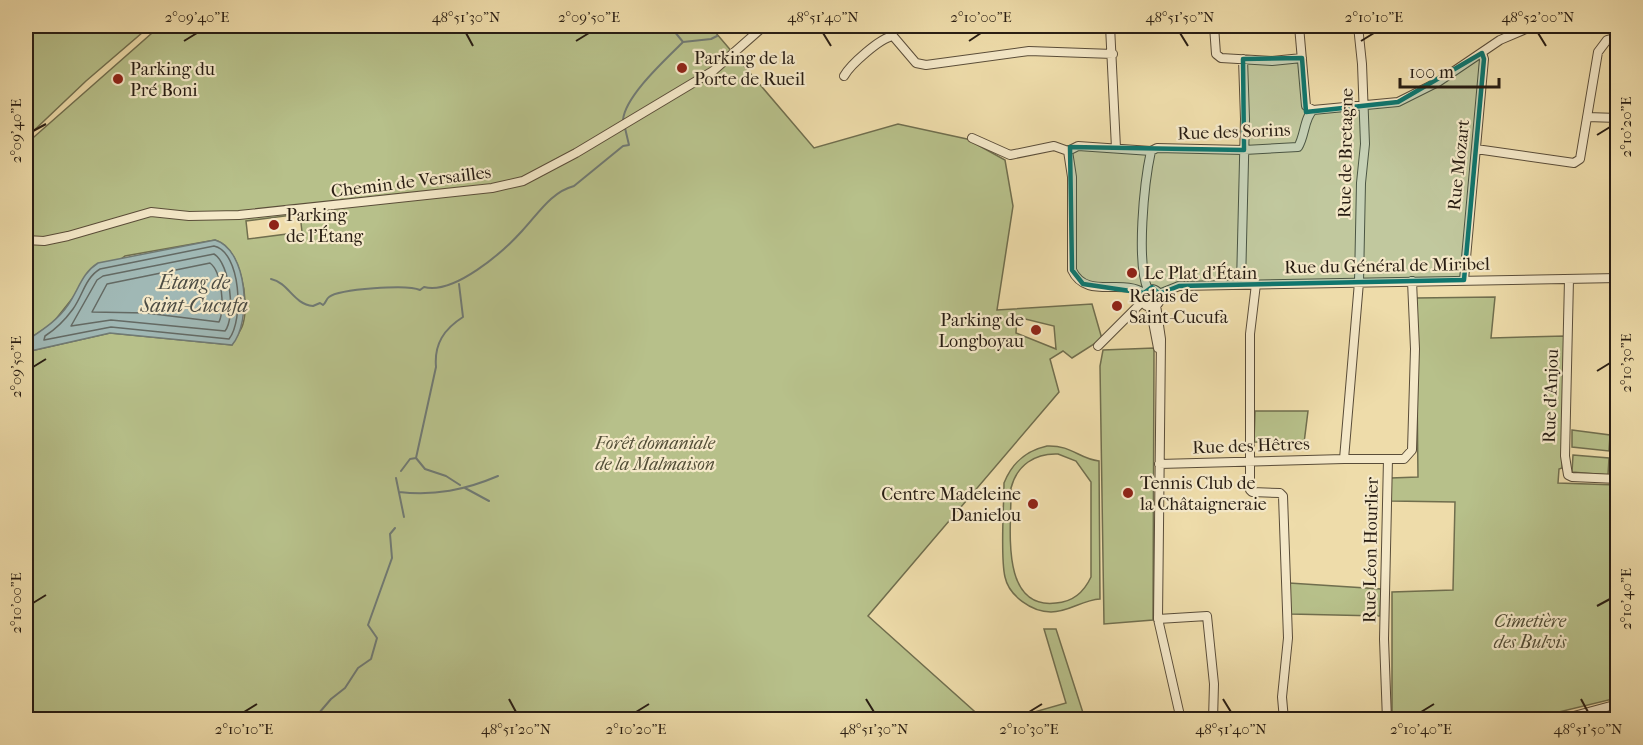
<svg xmlns="http://www.w3.org/2000/svg" width="1643" height="745" font-family="'IM FELL French Canon',serif">
	<rect width="100%" height="100%" fill="#eedcaa"/>
	<filter id="stains"><feTurbulence type="fractalNoise" baseFrequency=".00333" numOctaves="4"/><feColorMatrix values="0 0 0 0 .2 0 0 0 0 .09 0 0 0 0 .02 0 0 0 .5 -.17"/></filter>
	<radialGradient id="worn" r=".72"><stop offset=".6" stop-color="#630" stop-opacity="0"/><stop offset="1" stop-color="#630" stop-opacity=".3"/></radialGradient>
	<path fill="#b7c08a" stroke="#706e4e" stroke-width="1.5" fill-rule="evenodd" d="M26,26H150L86,81L26,138Z
		M160,26H710L814,148L898,124L967,139L1005,160L1013,206L997,310L1092,304L1102,339L1072,358L1063,351L1050,359L1059,392L868,616L983,719H26V352L110,333L232,345C235,338 241,331 243,324C250,300 240,247 215,240L125,256L75,295L52,324L26,341V144ZM300,214L302,232L248,239L246,221ZM1017,317L1054,326L1056,349L1016,333Z
		M1495,297L1491,338L1565,336L1562,468L1559,469L1558,483L1617,485V698L1530,719H1392V592L1453,590L1455,502L1391,501V478L1418,477L1416,298Z
		M1154,348L1153,620L1104,624L1100,366L1103,350Z
		M1255,411H1308L1304,443L1254,442Z
		M1572,430L1610,435L1609,451L1572,447Z
		M1047,446C1072,445 1079,459 1099,461L1100,599C1082,600 1069,612 1051,612C1032,612 1009,596 1005,577C1000,556 1004,507 1004,483C1012,463 1025,451 1047,446ZM1058,454L1076,461L1091,482V577C1084,592 1073,602 1056,603C998,610 1012,523 1011,488C1017,465 1035,453 1058,454Z
		M1573,455L1609,458L1608,475L1572,472Z
		M1289,583L1381,589L1380,616L1290,614Z
		M1044,629H1056L1085,719H1010L1066,703Z"/>
	<path fill="#a0b8b5" stroke="#707a74" stroke-width="1.5" d="M215,240C248,250 252,322 232,345L110,333L26,352V341C42,330 57,321 68,305C79,289 82,273 98,263Z"/>
	<g fill="none" stroke-linecap="round" stroke-linejoin="round">
		<path stroke="#646a64" stroke-width="1.5" d="M214,246C241,252 244,320 229,339L111,327L44,340L45,336C56,329 65,320 73,309C83,295 85,278 100,269Z
			M214,254C230,263 236,317 225,331L111,320L71,326L97,280L103,276Z
			M210,263C222,272 225,309 219,322L146,313L92,312L107,284Z"/>
		<path stroke="#707a74" stroke-width="2" d="M670,26L683,42
			M623,120C625,96 666,59 683,42L711,39L717,36
			M271,279C289,283 293,304 313,306L320,303L323,305C326,303 326,299 329,297C339,289 408,284 420,290L424,287C454,295 503,252 522,231C538,214 551,192 574,186L623,146L629,145L625,128
			M416,458L425,469L446,476L460,485
			M401,471L410,459L416,458L436,367C434,344 444,329 463,317L459,284
			M396,478L404,517
			M465,488L489,501
			M399,492C435,496 465,490 498,476
			M313,720L331,699L345,688L358,668L371,659L377,638L368,625L392,558L390,534L395,528"/>
		<defs>
			<path id="minor" d="M1110,26L1116,148
				M1214,26L1216,54L1221,58L1272,61L1302,58
				M1299,26L1306,106L1313,110
				M1358,26L1362,64L1365,144L1361,183L1359,282L1344,459H1404L1412,450L1415,349L1412,281
				M844,76C850,65 880,38 893,36L916,63L926,65L1029,51L1113,54
				M1587,117L1618,118
				M972,138L1010,155L1054,146L1068,151L1078,146L1151,151L1157,148L1244,150L1298,147C1305,136 1304,118 1313,110L1398,102L1438,82L1500,40L1533,26
				M1476,149L1574,163L1580,159L1598,52L1607,40L1618,37
				M1068,151L1072,177V270C1086,300 1122,278 1144,293
				M26,240L44,241L68,236L151,212L189,216L239,215L492,188L523,181L576,153L713,71L764,26
				M1569,279L1565,456L1568,475L1572,477L1618,479
				M1464,280L1484,59L1482,53
				M1241,284L1245,119L1243,59
				M1256,284L1250,334V490L1252,492L1280,493L1283,496L1288,638L1282,697L1284,720
				M1142 298a9 9 0 1 1 18 0a9 9 0 1 1-18 0Z
				M1148,290C1136,262 1144,183 1151,151
				M1159,294L1179,286L1618,278
				M1156,305L1161,339L1158,619L1181,720
				M1150,306L1158,348
				M1098,346L1143,301
				M1159,464L1344,459
				M1158,619L1207,616L1214,684L1213,720
				M1387,720L1384,639L1388,459
				M1559,720L1618,704"/>
		</defs>
		<use href="#minor" stroke="#5a4d39" stroke-width="10"/>
		<use href="#minor" stroke="#f4e8c8" stroke-width="8"/>
	</g>
	<path fill="#0f766e" fill-opacity="0.2" stroke="#0f766e" stroke-width="4.5" stroke-linejoin="round" d="M1482,53L1484,59L1464,280L1179,286L1159,294L1152,287L1144,293L1083,284L1072,270L1070,147L1244,150L1243,59L1302,58L1306,112L1398,102Z"/>
	<path fill="none" stroke="#281d13" stroke-width="2" d="M466,33L473,46M823,33L831,46M1180,33L1188,46M1538,33L1546,46M184,41L197,33M576,41L589,33M969,41L981,33M1361,41L1374,33M33,131L46,124M1597,135L1610,127M33,367L46,359M1597,371L1610,363M33,603L46,595M1597,606L1610,599M509,699L516,712M866,699L874,712M1223,699L1231,712M1581,699L1588,712M244,712L257,704M636,712L649,704M1029,712L1042,704M1421,712L1434,704"/>
	<g fill="#8f2418" stroke="#f4e8c8" stroke-width="2">
		<circle cx="682" cy="68" r="6"/>
		<circle cx="118" cy="79" r="6"/>
		<circle cx="274" cy="225" r="6"/>
		<circle cx="1132" cy="273" r="6"/>
		<circle cx="1117" cy="306" r="6"/>
		<circle cx="1036" cy="330" r="6"/>
		<circle cx="1128" cy="493" r="6"/>
		<circle cx="1033" cy="504" r="6"/>
	</g>
	<g text-anchor="middle" dominant-baseline="central" stroke-width="4.5" stroke-linejoin="round" paint-order="stroke">
		<g font-size="18" fill="#281d13" stroke="#f4e8c8" text-anchor="start">
			<text x="694" y="58">Parking de la<tspan x="694" dy="21">Porte de Rueil</tspan></text>
			<text x="130" y="69">Parking du<tspan x="130" dy="21">Pré Boni</tspan></text>
			<text x="286" y="215">Parking<tspan x="286" dy="21">de l'Étang</tspan></text>
			<text x="1144" y="273">Le Plat d'Étain</text>
			<text x="1129" y="296">Relais de<tspan x="1129" dy="21">Saint-Cucufa</tspan></text>
			<text x="1024" y="320" text-anchor="end">Parking de<tspan x="1024" dy="21">Longboyau</tspan></text>
			<text x="1140" y="483">Tennis Club de<tspan x="1140" dy="21">la Châtaigneraie</tspan></text>
			<text x="1021" y="494" text-anchor="end">Centre Madeleine<tspan x="1021" dy="21">Danielou</tspan></text>
		</g>
		<g font-size="18" fill="#281d13" stroke="#f4e8c8">
			<text transform="translate(1234 132) rotate(-2)">Rue des Sorins</text>
			<text transform="translate(1346 153) rotate(-89)">Rue de Bretagne</text>
			<text transform="translate(1459 165) rotate(-84)">Rue Mozart</text>
			<text transform="translate(411 182) rotate(-7)">Chemin de Versailles</text>
			<text transform="translate(1387 266) rotate(-1)">Rue du Général de Miribel</text>
			<text transform="translate(1551 396) rotate(-88)">Rue d'Anjou</text>
			<text transform="translate(1251 446) rotate(-2)">Rue des Hêtres</text>
			<text transform="translate(1371 550) rotate(-89)">Rue Léon Hourlier</text>
		</g>
		<g font-size="18" font-style="italic" fill="#534e37" stroke="#f4e8c8">
			<text x="655" y="443">Forêt domaniale<tspan x="655" dy="21">de la Malmaison</tspan></text>
			<text x="1530" y="621">Cimetière<tspan x="1530" dy="21">des Bulvis</tspan></text>
		</g>
		<g font-size="20" font-style="italic" fill="#4c4c44" stroke="#f4e8c8">
			<text x="194" y="282">Étang de<tspan x="194" dy="23">Saint-Cucufa</tspan></text>
		</g>
	</g>
	<rect width="1643" height="745" fill="none" stroke="#eedcaa" stroke-width="66"/>
	<path d="M1400 78v9h99v-9" fill="none" stroke="#281d13" stroke-width="3"/>
	<text x="1409" y="78" font-size="18" fill="#281d13" stroke="#f4e8c8" stroke-width="4.5" paint-order="stroke">100 m</text>
	<rect x="33" y="33" width="1577" height="679" fill="none" stroke="#281d13" stroke-width="2"/>
	<g font-size="15" text-anchor="middle" fill="#281d13">
		<text x="197" y="22">2°09'40"E</text>
		<text x="466" y="22">48°51'30"N</text>
		<text x="589" y="22">2°09'50"E</text>
		<text x="823" y="22">48°51'40"N</text>
		<text x="981" y="22">2°10'00"E</text>
		<text x="1180" y="22">48°51'50"N</text>
		<text x="1374" y="22">2°10'10"E</text>
		<text x="1538" y="22">48°52'00"N</text>
		<text transform="translate(1626 127) rotate(-90)" y="5">2°10'20"E</text>
		<text transform="translate(16 131) rotate(-90)" y="5">2°09'40"E</text>
		<text transform="translate(1626 363) rotate(-90)" y="5">2°10'30"E</text>
		<text transform="translate(16 367) rotate(-90)" y="5">2°09'50"E</text>
		<text transform="translate(1626 599) rotate(-90)" y="5">2°10'40"E</text>
		<text transform="translate(16 603) rotate(-90)" y="5">2°10'00"E</text>
		<text x="244" y="734">2°10'10"E</text>
		<text x="516" y="734">48°51'20"N</text>
		<text x="636" y="734">2°10'20"E</text>
		<text x="874" y="734">48°51'30"N</text>
		<text x="1029" y="734">2°10'30"E</text>
		<text x="1231" y="734">48°51'40"N</text>
		<text x="1421" y="734">2°10'40"E</text>
		<text x="1588" y="734">48°51'50"N</text>
	</g>
	<rect width="100%" height="100%" filter="url(#stains)"/>
	<rect width="100%" height="100%" fill="url(#worn)"/>
</svg>
